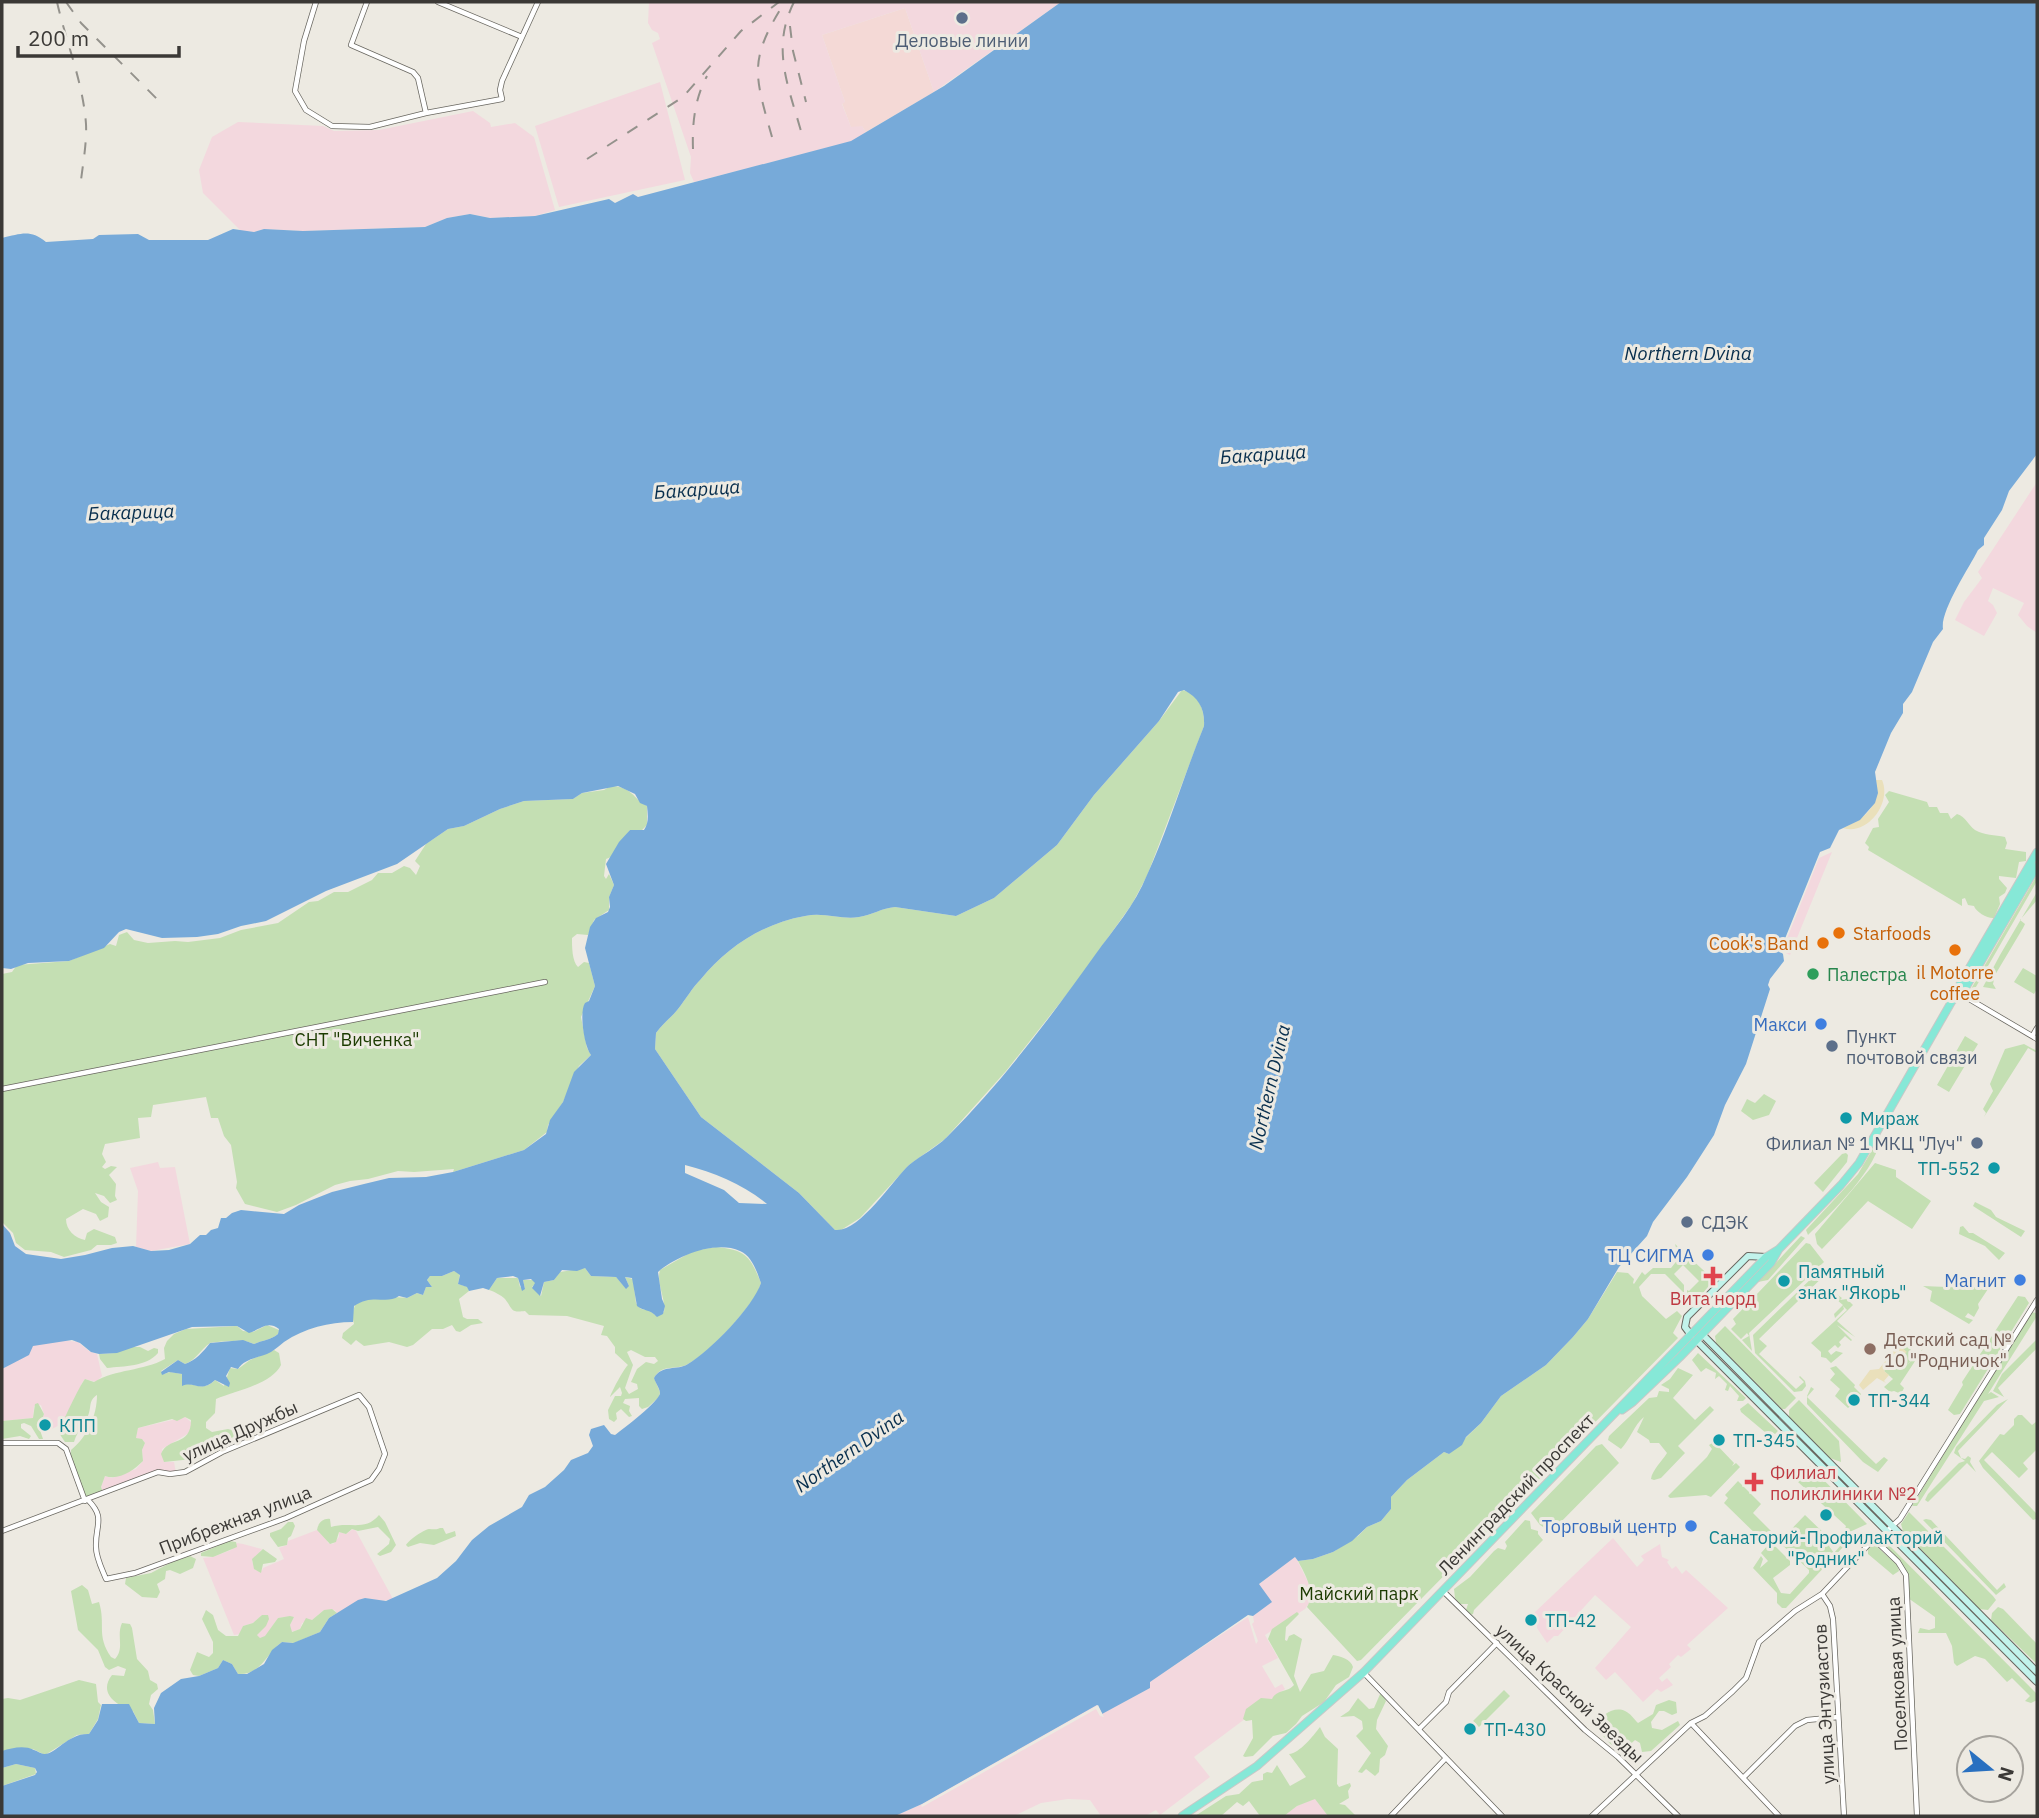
<svg xmlns="http://www.w3.org/2000/svg" width="2039" height="1818" font-family="'IBM Plex Sans',sans-serif">
	<rect width="100%" height="100%" fill="#edeae2"/>
	<path fill="#f4d9d6" d="M905,8L934,92L866,132L862,126L852,130L842,103L845,102L822,35Z"/>
	<path fill="#f3d8de" d="M649,2H1061L934,92L905,8L822,35L845,102L842,104L851,127L862,126L866,132L862,135L864,138L694,182L690,173L691,157L652,43L660,39L658,33L652,30L648,23Z
		M660,82L685,180L559,207L535,126Z
		M473,111L490,123L491,127L515,123L534,137L555,210L535,216L490,218L470,214L447,218L425,227L303,231L264,229L254,232L241,231L203,193L199,170L212,137L238,122L323,126L334,131L379,130Z
		M2037,482V633L2027,626L2018,615L2024,603L1993,588L1988,601L1993,605L1997,613L1984,636L1955,620L1964,602L1982,578L1978,572Z
		M1832,852L1790,955L1782,951L1819,858Z
		M158,1162L160,1168L175,1167L190,1244L151,1251L136,1247L138,1191L130,1168Z
		M62,1340L78,1342L89,1351L97,1354L102,1376L96,1382L85,1379L82,1383L72,1407L60,1425L43,1433L39,1427L44,1414L41,1405L34,1406L33,1418L2,1421V1369L30,1353L31,1347L35,1345Z
		M185,1417L192,1423L189,1433L162,1449L164,1462H174L176,1473L159,1471L103,1492L101,1487L105,1476L112,1478L136,1469L143,1461L142,1450L145,1443L143,1440L136,1438L138,1428Z
		M353,1529L356,1531L393,1599L382,1601L365,1598L337,1613L335,1610H324L312,1620L302,1623L300,1629L291,1632L290,1625L294,1617H283L278,1618L265,1637L260,1638L257,1635L263,1629L262,1615L253,1623L243,1626L240,1634L234,1635L203,1558L213,1557L231,1550L237,1543L243,1544L262,1549L252,1561L255,1570L262,1571L263,1568L284,1559L279,1548L287,1545L288,1541L317,1530L324,1535L328,1543L333,1544L339,1537V1532L346,1534Z
		M1613,1538L1637,1567L1644,1560L1641,1556L1660,1544L1662,1557L1669,1560L1667,1562L1672,1569L1676,1566L1682,1574L1686,1570L1728,1608L1687,1645L1691,1649L1681,1657L1678,1655L1669,1664L1671,1667L1659,1678L1662,1682L1667,1678L1673,1685L1661,1692L1657,1689L1643,1702L1615,1672L1606,1680L1595,1668L1631,1627L1595,1595L1558,1636H1554L1547,1643L1537,1628V1620L1533,1614Z
		M1295,1556L1310,1586V1602L1305,1609L1265,1635L1278,1658L1262,1666L1275,1688L1282,1684L1285,1689L1194,1757L1210,1777L1160,1815L1156,1810L1145,1816H1101L1090,1800L1068,1799L1041,1803L1014,1816H895L922,1804L1098,1704L1103,1713L1150,1688L1149,1682L1248,1617L1256,1644L1258,1641L1252,1624L1254,1622L1253,1616L1267,1605L1258,1585Z
		M1315,1798L1328,1816H1284L1297,1806Z"/>
	<path fill="#c4dfb3" fill-rule="evenodd" d="M1182,690C1199,694 1205,710 1204,726L1147,876L1132,904L1075,984L1006,1071L945,1139L909,1165L860,1218L841,1230H835L799,1193L701,1117L655,1049L656,1033C662,1024 671,1018 678,1009C686,999 692,988 701,979C727,947 764,923 805,916C824,912 842,920 859,917C872,915 882,908 895,907L956,916L994,898L1057,845L1094,795L1159,721Z
		M611,786C633,787 632,798 647,806V825L641,831L630,830L611,857L606,859L604,876L606,879L609,874L614,885L609,897V910L594,920L588,935L577,934L572,938C572,947 572,961 578,967L584,962L589,963L595,986L581,1017L587,1048L591,1055L579,1066L563,1102L548,1125L547,1132L524,1150L453,1172L454,1169L414,1172L398,1171L368,1179L350,1181L335,1185L296,1205L277,1212L245,1204L236,1188L237,1182L231,1145L224,1136L218,1118H211L206,1097L153,1105L151,1117L138,1118L140,1138L105,1144L102,1154L106,1162L102,1167L105,1169L111,1166L117,1167L109,1175L116,1184L115,1196L117,1200L110,1203L104,1196L95,1193L101,1202L109,1207L108,1217L100,1221L96,1214L83,1209L66,1219C66,1230 75,1238 85,1240L87,1233L94,1229L115,1237L117,1243L111,1245H97L91,1250L64,1257L51,1252L25,1250L16,1243L13,1233L3,1223L2,1212V974L12,972L17,965L69,961L110,944L116,946L119,935L127,932L134,940L148,943L175,941L188,942L220,938L241,930L278,923L309,902L318,901L334,892H348L372,880L378,873H392L404,866L410,868L416,875L420,866L415,861L426,844L448,829L464,826L500,809L524,801L573,799L582,793L604,790Z
		M1889,791L1927,802L1929,807H1937L1940,813H1948L1951,819L1957,814C1966,817 1968,825 1975,830C1984,835 1995,835 2005,837L2007,843L2005,849L2026,852V861L2019,862L2016,878L1999,876V879L2007,888L2005,893L1999,897L2000,904L1994,918C1988,919 1976,912 1974,906L1968,905L1965,898L1962,899V906L1868,850L1869,847L1865,843L1873,828L1879,827L1878,819L1889,802L1885,795Z
		M2037,875V881L1973,992L1971,989Z
		M2037,892V900L2020,920L2025,924L2023,928L1995,975L1993,984L1996,989L1983,987L2000,955Z
		M2023,968L2037,976V989L2034,994L2014,982Z
		M1965,1036L1978,1044L1949,1092L1937,1085Z
		M2024,1044L2037,1051V1053L2028,1048L1984,1117L1986,1113L1983,1109L1993,1091L1990,1084L2005,1049Z
		M1764,1094L1776,1101L1769,1115L1753,1120L1741,1111L1747,1099L1755,1103Z
		M1881,1135C1879,1168 1831,1213 1808,1235L1806,1230L1858,1174Z
		M1846,1153L1848,1155L1847,1162L1823,1192L1814,1183L1842,1154Z
		M1875,1163L1896,1170V1177L1931,1201L1912,1229L1868,1201L1822,1249L1817,1244L1815,1234Z
		M1975,1202L1991,1210L1996,1217L2025,1231L2021,1237L1973,1206Z
		M1963,1226L1969,1233H1973L2005,1253L1999,1260L1985,1246L1959,1234L1960,1227Z
		M1801,1236L1805,1238L1768,1280L1758,1282Z
		M1806,1243L1810,1244L1824,1262L1749,1333L1752,1351L1742,1340L1749,1336L1747,1333L1741,1339L1731,1329L1736,1324L1733,1319Z
		M1675,1244L1715,1281L1712,1282L1694,1304L1687,1298V1290L1689,1291L1699,1281L1683,1265L1674,1274L1684,1285V1293L1665,1274H1651L1639,1287L1642,1296L1666,1319L1677,1311L1682,1316L1673,1333L1678,1338L1361,1660L1357,1661L1307,1607C1316,1592 1305,1574 1298,1561L1313,1559L1333,1552L1358,1536L1367,1527L1381,1521L1391,1509V1497L1407,1480L1444,1452L1449,1454L1481,1423L1501,1396L1546,1365L1573,1337L1588,1319L1617,1272L1628,1273L1634,1279L1633,1283L1634,1284L1642,1272L1645,1275L1653,1268H1671L1679,1258Z
		M716,1247C746,1250 750,1256 761,1283L757,1294C739,1319 714,1349 688,1364C676,1371 662,1363 654,1378L660,1392L659,1397L648,1407L642,1409L639,1406V1398L625,1399L623,1403L630,1406L629,1411L632,1416L629,1417L621,1409L616,1413L617,1419L614,1422L609,1419L608,1410L615,1396H621L622,1393L620,1387L610,1397C612,1391 623,1370 628,1365L615,1353V1347L607,1336L601,1335L604,1326L567,1316L529,1315L525,1311C510,1313 513,1309 505,1299C501,1295 493,1291 489,1290L497,1278H518L520,1287L525,1289L523,1280H533L536,1283L532,1287L541,1296L544,1282L554,1280L560,1272L585,1268L591,1276L616,1277L623,1285L629,1286L625,1277L633,1279L636,1303L641,1309L649,1310L655,1315L664,1312C666,1299 656,1283 660,1270L693,1251ZM631,1350L645,1357H655L658,1361L654,1364L646,1362L637,1369L631,1382L637,1384L638,1389L629,1394L625,1388L633,1365L627,1352Z
		M1831,1269L1759,1339L1767,1346L1759,1354L1796,1389L1804,1382L1799,1377L1800,1376L1805,1381L1806,1386L1802,1391L1794,1392L1755,1353L1753,1335L1817,1273Z
		M454,1271L460,1274L458,1284L468,1287L469,1291L459,1299L463,1317L467,1319H478L483,1323L471,1325L460,1332L456,1331L452,1325L443,1329H432L413,1345L407,1347L389,1342L364,1346L356,1340L351,1345L342,1338L343,1333L354,1324L352,1315L355,1305C358,1303 362,1300 365,1299C370,1297 402,1297 407,1298L417,1293L423,1295L426,1287H432L427,1280L430,1276H442Z
		M1986,1285L1988,1289L1978,1304L1979,1308L1974,1317L1968,1313L1965,1317L1973,1320L1969,1324L1930,1301L1932,1291L1923,1286L1970,1288Z
		M1835,1293L1842,1298L1840,1300L1847,1299L1853,1305L1837,1321L1855,1337L1837,1325L1852,1340L1851,1341L1845,1336L1839,1342L1841,1345L1838,1348L1835,1345L1828,1351L1831,1355L1836,1351L1843,1353L1831,1363L1826,1358L1821,1357V1352L1811,1343L1847,1310L1843,1306L1844,1309L1835,1318L1834,1314L1843,1305L1837,1300Z
		M2018,1296L2025,1297L2029,1303L1960,1414L1954,1415L1948,1410L1963,1385L1962,1382Z
		M2031,1312L2037,1313V1316L1988,1394L1991,1392L1999,1397L1984,1401L1917,1506H1912Z
		M267,1325L279,1330L278,1334C271,1340 263,1340 254,1344C251,1343 247,1341 244,1341C240,1340 212,1342 210,1343C201,1349 196,1360 185,1364L178,1360L161,1371L164,1374L170,1372L182,1374V1385L186,1383C198,1386 205,1390 215,1380L224,1386L230,1368L238,1369L250,1360L274,1350L279,1353L281,1365C272,1384 235,1391 216,1399L215,1413L206,1422V1428L212,1432L228,1429L235,1431L237,1436L234,1441L216,1446L202,1458L164,1462L161,1454C168,1436 191,1447 191,1420L185,1417L177,1421L172,1419L138,1428L136,1438L142,1439L145,1443L142,1450L143,1461C134,1470 119,1481 105,1476L101,1487L103,1492L88,1497L84,1495L71,1457V1450C87,1437 97,1416 97,1395C88,1401 92,1406 88,1416C84,1427 78,1429 74,1442H65L59,1433C60,1426 80,1385 85,1379L94,1382C116,1369 143,1371 165,1359L164,1348L167,1341L174,1334L186,1329L237,1326L243,1331L253,1332Z
		M1725,1326L1796,1398L1785,1409H1782L1716,1343L1715,1336Z
		M1904,1336L1908,1339L1904,1343L1912,1351L1910,1353L1914,1357L1906,1366L1923,1349L1900,1384L1904,1388L1901,1394L1894,1391L1890,1392L1884,1387L1893,1379L1884,1371L1894,1359L1906,1352L1901,1347L1895,1349L1892,1346Z
		M2037,1339V1348L1998,1388L2004,1397L1993,1391L2002,1374Z
		M130,1347H140L148,1351L154,1348L158,1349V1353C146,1367 124,1366 107,1368L100,1359L99,1354L115,1353Z
		M1698,1353L1746,1398L1743,1401H1737L1739,1396L1730,1386L1728,1391L1725,1390L1727,1384L1719,1376L1715,1379L1716,1373L1706,1368L1701,1372L1692,1360Z
		M1836,1366L1855,1385L1854,1387L1861,1394L1858,1398L1853,1394L1848,1397L1853,1404L1848,1408L1835,1396L1840,1389L1830,1380L1835,1374L1830,1368Z
		M1678,1368L1693,1375L1673,1398L1695,1420L1710,1406L1714,1410L1678,1446L1685,1453L1661,1478L1654,1480L1651,1479C1652,1470 1663,1460 1667,1453L1659,1443H1650L1649,1440L1637,1432L1644,1417C1634,1425 1630,1440 1621,1449L1608,1440L1609,1436L1649,1398L1657,1397L1659,1391L1669,1392V1389L1661,1385L1670,1379Z
		M1811,1387L1814,1389L1807,1397L1876,1464L1884,1457L1888,1460L1878,1472L1863,1462L1807,1404V1396Z
		M2008,1399L1958,1451L1961,1458L1965,1459L1968,1456L1971,1458L1970,1462L1976,1472L1967,1463L1928,1502L1925,1500L1928,1494L1959,1463L1965,1461L1954,1453L1956,1447L1997,1405Z
		M1799,1400L1839,1441L1841,1462L1830,1458L1789,1417V1410Z
		M38,1403L44,1414L39,1427L43,1439H39L31,1426L24,1423L21,1424V1428L31,1436L29,1439L20,1436L2,1439V1421L33,1418L35,1404Z
		M1748,1403L1778,1431L1775,1434L1772,1432L1766,1433L1741,1412L1740,1409Z
		M2018,1415H2022L2032,1425L2037,1421V1449L2023,1463L2028,1469L2019,1478L1992,1452L1984,1460L2037,1514L2036,1519L2033,1520L1983,1468L1979,1461L2000,1434L2004,1435L2014,1425V1419Z
		M1714,1442L1734,1463L1732,1466L1736,1463L1740,1467L1711,1497L1706,1495L1670,1498L1668,1496L1707,1457L1712,1449L1709,1445Z
		M1602,1444L1619,1463L1551,1532L1540,1525L1531,1513L1596,1446Z
		M1807,1466H1810L1867,1524L1843,1535L1846,1526L1798,1482L1804,1476L1802,1474Z
		M1738,1481L1761,1504L1753,1513L1774,1534L1771,1542L1790,1561V1565L1773,1578L1781,1593L1790,1594L1809,1573V1570L1779,1542L1805,1515L1830,1539L1829,1546L1834,1553L1841,1545L1843,1547L1786,1608H1782L1777,1603V1593L1753,1568L1761,1556L1763,1559L1760,1568L1768,1561L1761,1553L1769,1544H1766L1724,1503L1728,1498L1725,1495Z
		M1909,1512L1993,1596L1996,1600L1988,1610L1979,1609L1903,1531L1901,1524Z
		M379,1515L385,1522L396,1545L391,1552L380,1556L377,1554L389,1544L390,1539L378,1527L358,1531L352,1529L346,1534L339,1532L336,1542L330,1544L317,1530C318,1523 323,1518 330,1519L331,1527C349,1521 365,1532 379,1515Z
		M1926,1519L1931,1520L1997,1590L2004,1583L2006,1587L1996,1595L1923,1520Z
		M1525,1520L1530,1521L1531,1529L1538,1531V1534L1543,1540L1474,1610L1473,1614L1470,1615L1466,1610L1468,1604H1459L1455,1598L1454,1589L1470,1577L1494,1551L1498,1548L1505,1550L1507,1546L1505,1542Z
		M288,1522H293L295,1526L291,1536L288,1538L287,1545L278,1547L270,1536V1533L281,1529Z
		M440,1528H443L446,1534L455,1531L456,1536L434,1545L420,1543L408,1547L406,1545C409,1540 423,1530 429,1529C433,1529 437,1530 440,1528Z
		M1882,1538L2037,1694V1700L2031,1703L2025,1701L2030,1696L2012,1678L2007,1682L1985,1659L1975,1656L1957,1666L1954,1663L1952,1646L1946,1633H1918L1920,1628L1929,1630L1935,1628V1617L1908,1598L1904,1568L1882,1541Z
		M229,1541L236,1542L237,1547L213,1557L201,1556V1553Z
		M1874,1544L1897,1565L1899,1571L1893,1575L1868,1554V1546Z
		M263,1549L277,1559L275,1562L263,1564L261,1573L254,1569L252,1559Z
		M190,1556L196,1559L193,1568L180,1574L170,1570L166,1571L165,1579L157,1584L160,1592L157,1598L142,1597L125,1584L126,1578L151,1573L172,1562Z
		M82,1585L88,1590L92,1604L99,1602C106,1625 96,1635 111,1657L115,1659C125,1648 116,1636 122,1623L130,1624L132,1628L137,1659L148,1671L150,1680L157,1684L158,1689L151,1695L149,1704L153,1710L155,1724L139,1723L133,1711C116,1705 98,1693 112,1675L124,1676L126,1669L118,1666L109,1670L105,1667L98,1650L78,1630L71,1591Z
		M1998,1607L2003,1609L2037,1644V1664L1991,1620L1992,1613Z
		M332,1609L337,1613L329,1618L320,1632L294,1643L282,1642C266,1653 262,1675 238,1674L232,1664L223,1660L218,1668L199,1676L193,1675L190,1670L197,1652L209,1657L213,1653V1642L202,1619L206,1610L213,1615L218,1630L226,1636H238L243,1626L253,1623L262,1615H268L269,1619L266,1626L257,1635L260,1638L265,1636L278,1618L290,1616L294,1617L290,1625L292,1632L300,1629L306,1618L312,1620L324,1610Z
		M1297,1612L1299,1614L1286,1627L1285,1640L1287,1641L1289,1636L1294,1634L1302,1639L1294,1676L1300,1692L1311,1674L1324,1671L1333,1655C1340,1656 1351,1659 1353,1667L1349,1677L1336,1685L1324,1702L1302,1716L1296,1724L1286,1733L1273,1736L1253,1756L1245,1757L1243,1756L1253,1738L1252,1720L1246,1721L1243,1719L1246,1709L1261,1698L1272,1699C1277,1689 1287,1693 1294,1685L1268,1639L1272,1629Z
		M79,1680L96,1684L98,1702L101,1705L98,1719L89,1734L77,1735L45,1755L33,1749L2,1751V1699L8,1698L20,1700Z
		M1504,1690L1510,1696L1479,1727L1473,1721Z
		M1381,1692L1386,1701L1377,1720L1376,1729L1388,1746L1385,1755L1380,1759L1379,1772L1375,1776L1366,1769L1362,1773L1358,1772L1371,1753L1356,1736L1363,1729L1362,1721L1354,1716L1340,1717L1349,1711L1358,1698L1369,1709L1374,1708Z
		M1669,1700L1676,1702L1677,1713L1672,1715L1664,1711H1659L1651,1722L1652,1728L1662,1730L1678,1721L1680,1725L1651,1751L1642,1752L1640,1743L1635,1740L1624,1750C1612,1750 1602,1735 1596,1725C1601,1715 1614,1706 1625,1711C1630,1713 1634,1719 1638,1723L1653,1714L1656,1705Z
		M1320,1727L1325,1737L1338,1749L1337,1784L1339,1787L1350,1783L1351,1786L1348,1791L1349,1798L1339,1804L1345,1805L1356,1816H1328L1315,1799L1297,1806L1284,1816H1260L1249,1801L1243,1806L1237,1802L1221,1816H1195L1226,1796L1239,1794L1252,1782L1263,1780V1774L1267,1772L1272,1773L1277,1765L1290,1786L1306,1777L1289,1754C1300,1753 1313,1736 1320,1727Z
		M16,1764L35,1768L36,1774L2,1786V1768Z"/>
	<path fill="#eae0bb" d="M1876,780H1882C1892,802 1868,836 1843,828C1866,818 1879,807 1876,780Z
		M1900,1346L1907,1352L1895,1359L1884,1371L1889,1375L1884,1381L1886,1383L1877,1378L1863,1390L1859,1385L1870,1370L1879,1369L1895,1349Z"/>
	<path fill="#77aad9" fill-rule="evenodd" d="M1061,2H2037V454L2009,491L2002,510L1984,538V545L1978,550C1969,568 1940,611 1943,629L1933,642L1912,692L1903,704V713L1891,733L1875,772L1878,793L1875,803L1860,820L1839,830L1830,848L1820,852L1780,951L1783,954L1784,961L1770,979L1768,985L1770,989L1746,1064L1725,1105L1714,1135L1687,1177L1653,1222L1647,1236L1619,1267L1588,1319L1573,1337L1546,1365L1501,1396L1481,1423L1466,1437L1462,1445L1449,1454L1444,1452L1407,1480L1391,1497V1509L1381,1521L1367,1527L1352,1541L1333,1552L1313,1559L1298,1561L1295,1557L1259,1584L1272,1602L1253,1616L1248,1615L1150,1682V1688L1102,1714L1097,1705L922,1804L895,1816H2V1786L35,1775L37,1772L35,1768L16,1764L2,1768V1751C12,1748 24,1745 34,1750C37,1751 42,1754 44,1754C55,1755 68,1733 89,1734L98,1720L102,1704H129L139,1723L155,1724L154,1708L161,1693L181,1679L199,1676L218,1668L223,1660L232,1664L238,1674H247L264,1664L272,1650L282,1642L293,1643L320,1632L329,1618L358,1600L365,1598L386,1601L437,1578L456,1561L472,1540L489,1526L522,1507L529,1495L545,1487L564,1470L571,1460L588,1453L593,1446L589,1435L591,1429L604,1425L611,1434L615,1435C623,1429 660,1401 660,1393C660,1389 655,1382 654,1378C662,1364 677,1371 688,1364C710,1351 753,1307 761,1283C757,1272 752,1256 740,1251C715,1240 677,1256 658,1272L662,1299L665,1306L663,1314L657,1317C650,1309 643,1311 637,1306L632,1278L625,1277L629,1286L626,1289L616,1277L591,1276L585,1268L577,1271L562,1270L554,1280L544,1282L540,1296L532,1288L535,1283L531,1279L523,1280L525,1289L522,1291L518,1278L513,1276L497,1278L489,1290L483,1288L469,1291L467,1287L458,1284L460,1275L454,1271L442,1276H430L427,1280L432,1287H426L423,1295L417,1293L407,1298L399,1296C386,1305 373,1293 354,1306L353,1322C329,1322 305,1328 284,1342C280,1345 276,1349 271,1352C260,1358 245,1358 238,1369L231,1367L226,1376L230,1383L229,1387L215,1380C200,1394 194,1380 182,1386V1374L169,1372L162,1375L161,1372L178,1360L185,1364C195,1361 204,1351 210,1343L243,1340L254,1344C263,1340 271,1340 278,1334L279,1329C267,1320 260,1330 249,1333L237,1326L192,1327L117,1353L99,1354L91,1352L80,1343L72,1340L33,1346L29,1355L2,1369V1224L10,1233L15,1246L26,1254L61,1259L85,1255L112,1248L133,1246L151,1251L169,1250L190,1244L200,1235H206L211,1230L218,1228L221,1218H226L232,1213L241,1210L284,1214L299,1205L332,1192L364,1184L389,1178L426,1177L453,1172L524,1150L546,1134L550,1120L563,1102L574,1072L591,1055C584,1046 579,1012 585,1003L589,1001L595,986L585,948L590,927L596,918L608,912L610,907L609,897L614,885L606,864L619,842L630,830H644C649,823 648,815 647,806L640,803L635,794L618,786L582,793L573,799L524,801L500,809L464,826L448,829L397,864L326,891L266,921L241,926L218,934L197,937L162,938L126,929L119,932L104,948L69,961L28,963L11,969L2,968V238C21,234 30,229 46,242L93,239L99,235L138,234L149,240H208L233,229L254,232L264,229L303,231L425,227L447,218L470,214L490,218L535,216L609,199L615,203L633,194L638,197L851,141L944,86ZM1184,690C1199,698 1205,709 1204,726C1184,775 1169,827 1147,875C1135,905 1113,930 1095,955C1050,1018 1002,1082 947,1137C936,1148 921,1155 909,1165C892,1181 859,1233 835,1230L799,1193L701,1117L655,1049L656,1033C662,1024 671,1018 678,1009C686,999 692,988 701,979C727,947 764,923 805,916C824,912 842,920 859,917C872,915 882,908 895,907L956,916L994,898L1057,845L1094,795L1159,721L1178,692ZM685,1165C715,1173 743,1184 767,1204L739,1203L724,1190L685,1173Z"/>
	<path fill="#edeae2" d="M1098,1705L1104,1717L1100,1716L1096,1709L922,1807L921,1805Z"/>
	<g fill="none" stroke-linecap="round" stroke-linejoin="round">
		<defs>
			<path id="street" d="M316,2L304,41L295,91L306,110L332,126L370,127L426,113L502,99L500,90L502,81L538,2
				M367,2L351,45L413,72L418,78L426,113
				M438,2L522,37
				M1959,993L2037,1039
				M2033,1035L2037,1028
				M2,1089L545,982
				M2,1443H58L66,1449L85,1501
				M2,1531L158,1472L170,1474L185,1472L222,1452L359,1395L369,1407L385,1454L379,1469L371,1480L286,1518L135,1573L106,1579C102,1569 96,1558 96,1547C95,1525 106,1518 88,1500
				M1876,1541L1898,1562L1906,1575L1917,1816
				M1443,1591L1585,1730L1618,1757L1678,1816
				M1822,1594L1830,1606L1833,1619L1844,1816
				M1364,1673L1502,1816
				M1691,1723L1779,1816
				M1419,1729L1446,1702L1449,1692L1497,1643
				M1743,1778L1795,1726L1807,1720L1838,1717
				M1391,1816L1446,1758
				M1592,1816L1691,1723L1705,1716L1733,1691L1746,1678L1759,1642L1795,1611L1822,1594L1869,1544L1876,1541L1900,1519L2037,1300"/>
			<path id="secondary" d="M1702,1334L2037,1672
				M1691,1335L1685,1327L1687,1317L1748,1256L1766,1257
				M1696,1340L2037,1682"/>
			<path id="primary" d="M1958,992L1960,984L2037,852
				M1622,1410L1633,1402L1680,1357L1771,1263L1779,1249L1841,1185L1859,1163L1952,1001L1966,987L2037,866
				M1182,1816L1257,1766L1364,1672L1766,1257L1779,1249"/>
		</defs>
		<use href="#street" stroke="#696760" stroke-width="6"/>
		<use href="#secondary" stroke="#696760" stroke-width="8"/>
		<use href="#primary" stroke="#c8c8c7" stroke-width="9"/>
		<use href="#street" stroke="#fff" stroke-width="4.5"/>
		<use href="#secondary" stroke="#c2f3eb" stroke-width="6"/>
		<use href="#primary" stroke="#86e8d7" stroke-width="7"/>
		<path stroke="#94928c" stroke-width="2" stroke-dasharray="12 12" stroke-linecap="butt" d="M57,2C66,42 83,82 86,124C87,145 82,168 80,189
			M66,2L81,23L161,103
			M794,2C771,48 788,85 801,131
			M790,26L793,51L806,102
			M772,137C755,76 748,61 783,5
			M693,149C692,123 695,98 707,76
			M587,159L683,97L741,31L779,2"/>
	</g>
	<g fill="#5c6f8a" stroke="#edeae2" stroke-width="2.5">
		<circle cx="962" cy="18" r="7"/>
		<circle cx="1832" cy="1046" r="7"/>
		<circle cx="1977" cy="1143" r="7"/>
		<circle cx="1687" cy="1222" r="7"/>
	</g>
	<g fill="#e8710a" stroke="#edeae2" stroke-width="2.5">
		<circle cx="1839" cy="933" r="7"/>
		<circle cx="1823" cy="943" r="7"/>
		<circle cx="1955" cy="950" r="7"/>
	</g>
	<circle fill="#2e9e5b" stroke="#edeae2" stroke-width="2.5" cx="1813" cy="974" r="7"/>
	<g fill="#3f7fe0" stroke="#edeae2" stroke-width="2.5">
		<circle cx="1821" cy="1024" r="7"/>
		<circle cx="1708" cy="1255" r="7"/>
		<circle cx="2020" cy="1280" r="7"/>
		<circle cx="1691" cy="1526" r="7"/>
	</g>
	<g fill="#0f9aa8" stroke="#edeae2" stroke-width="2.5">
		<circle cx="1846" cy="1118" r="7"/>
		<circle cx="1994" cy="1168" r="7"/>
		<circle cx="1784" cy="1281" r="7"/>
		<circle cx="1854" cy="1400" r="7"/>
		<circle cx="45" cy="1425" r="7"/>
		<circle cx="1719" cy="1440" r="7"/>
		<circle cx="1826" cy="1515" r="7"/>
		<circle cx="1531" cy="1620" r="7"/>
		<circle cx="1470" cy="1729" r="7"/>
	</g>
	<g fill="#e0444e" stroke="#edeae2" stroke-width="2.5">
		<path d="M1709.5 1265.5h7v7h7v7h-7v7h-7v-7h-7v-7h7z"/>
		<path d="M1750.5 1471.5h7v7h7v7h-7v7h-7v-7h-7v-7h7z"/>
	</g>
	<circle fill="#8d6e63" stroke="#edeae2" stroke-width="2.5" cx="1870" cy="1349" r="7"/>
	<g text-anchor="middle" dominant-baseline="central" stroke-width="6" stroke-linejoin="round" paint-order="stroke">
		<g font-size="18" fill="#4e5e75" stroke="#edeae2" text-anchor="start">
			<text x="962" y="40" text-anchor="middle">Деловые линии</text>
			<text x="1846" y="1036">Пункт<tspan x="1846" dy="21">почтовой связи</tspan></text>
			<text x="1963" y="1143" text-anchor="end">Филиал № 1 МКЦ "Луч"</text>
			<text x="1701" y="1222">СДЭК</text>
		</g>
		<g font-size="18" fill="#c56008" stroke="#edeae2" text-anchor="start">
			<text x="1853" y="933">Starfoods</text>
			<text x="1809" y="943" text-anchor="end">Cook's Band</text>
			<text x="1955" y="972" text-anchor="middle">il Motorre<tspan x="1955" dy="21">coffee</tspan></text>
		</g>
		<g font-size="18" fill="#27864d" stroke="#edeae2" text-anchor="start">
			<text x="1827" y="974">Палестра</text>
		</g>
		<g font-size="18" fill="#366cbe" stroke="#edeae2" text-anchor="end">
			<text x="1807" y="1024">Макси</text>
			<text x="1694" y="1255">ТЦ СИГМА</text>
			<text x="2006" y="1280">Магнит</text>
			<text x="1677" y="1526">Торговый центр</text>
		</g>
		<g font-size="18" fill="#1c3b00" stroke="#edeae2">
			<text x="357" y="1039">СНТ "Виченка"</text>
			<text x="1359" y="1593">Майский парк</text>
		</g>
		<g font-size="18" fill="#0d838f" stroke="#edeae2" text-anchor="start">
			<text x="1860" y="1118">Мираж</text>
			<text x="1980" y="1168" text-anchor="end">ТП-552</text>
			<text x="1798" y="1271">Памятный<tspan x="1798" dy="21">знак "Якорь"</tspan></text>
			<text x="1868" y="1400">ТП-344</text>
			<text x="59" y="1425">КПП</text>
			<text x="1733" y="1440">ТП-345</text>
			<text x="1826" y="1537" text-anchor="middle">Санаторий-Профилакторий<tspan x="1826" dy="21">"Родник"</tspan></text>
			<text x="1545" y="1620">ТП-42</text>
			<text x="1484" y="1729">ТП-430</text>
		</g>
		<g font-size="18" fill="#be3a42" stroke="#edeae2">
			<text x="1713" y="1298">Вита норд</text>
			<text x="1770" y="1472" text-anchor="start">Филиал<tspan x="1770" dy="21">поликлиники №2</tspan></text>
		</g>
		<g font-size="18" fill="#785e54" stroke="#edeae2" text-anchor="start">
			<text x="1884" y="1339">Детский сад №<tspan x="1884" dy="21">10 "Родничок"</tspan></text>
		</g>
		<g font-size="18" fill="#3b3936" stroke="#edeae2">
			<text transform="translate(240 1431) rotate(-24)">улица Дружбы</text>
			<text transform="translate(1516 1494) rotate(-46)">Ленинградский проспект</text>
			<text transform="translate(235 1520) rotate(-21)">Прибрежная улица</text>
			<text transform="translate(1897 1674) rotate(-93)">Поселковая улица</text>
			<text transform="translate(1570 1693) rotate(43)">улица Красной Звезды</text>
			<text transform="translate(1824 1704) rotate(-93)">улица Энтузиастов</text>
		</g>
		<g font-size="19" font-style="italic" fill="#072e4d" stroke="#edeae2">
			<text x="1688" y="353">Northern Dvina</text>
			<text transform="translate(1263 454) rotate(-4)">Бакарица</text>
			<text transform="translate(697 489) rotate(-4)">Бакарица</text>
			<text transform="translate(131 512) rotate(-2)">Бакарица</text>
			<text transform="translate(1269 1087) rotate(-77)">Northern Dvina</text>
			<text transform="translate(849 1451) rotate(-35)">Northern Dvina</text>
		</g>
	</g>
	<rect width="2039" height="1818" fill="none" stroke="#3b3936" stroke-width="7"/>
	<g transform="translate(1990 1769) rotate(108)"><circle r="33" fill="#edeae2" stroke="#a6a39d" stroke-width="2"/>
	<path d="M0-5L12 26L0 18L-12 26Z" fill="#2970c0"/>
	<text y="-10" font-size="19" font-weight="bold" text-anchor="middle" fill="#3b3936">N</text>
	</g>
	<path d="M18 46v10h161v-10" fill="none" stroke="#3b3936" stroke-width="3.5"/>
	<text x="28" y="46" font-size="21" fill="#3b3936" stroke="#edeae2" stroke-width="5" paint-order="stroke">200 m</text>
</svg>
